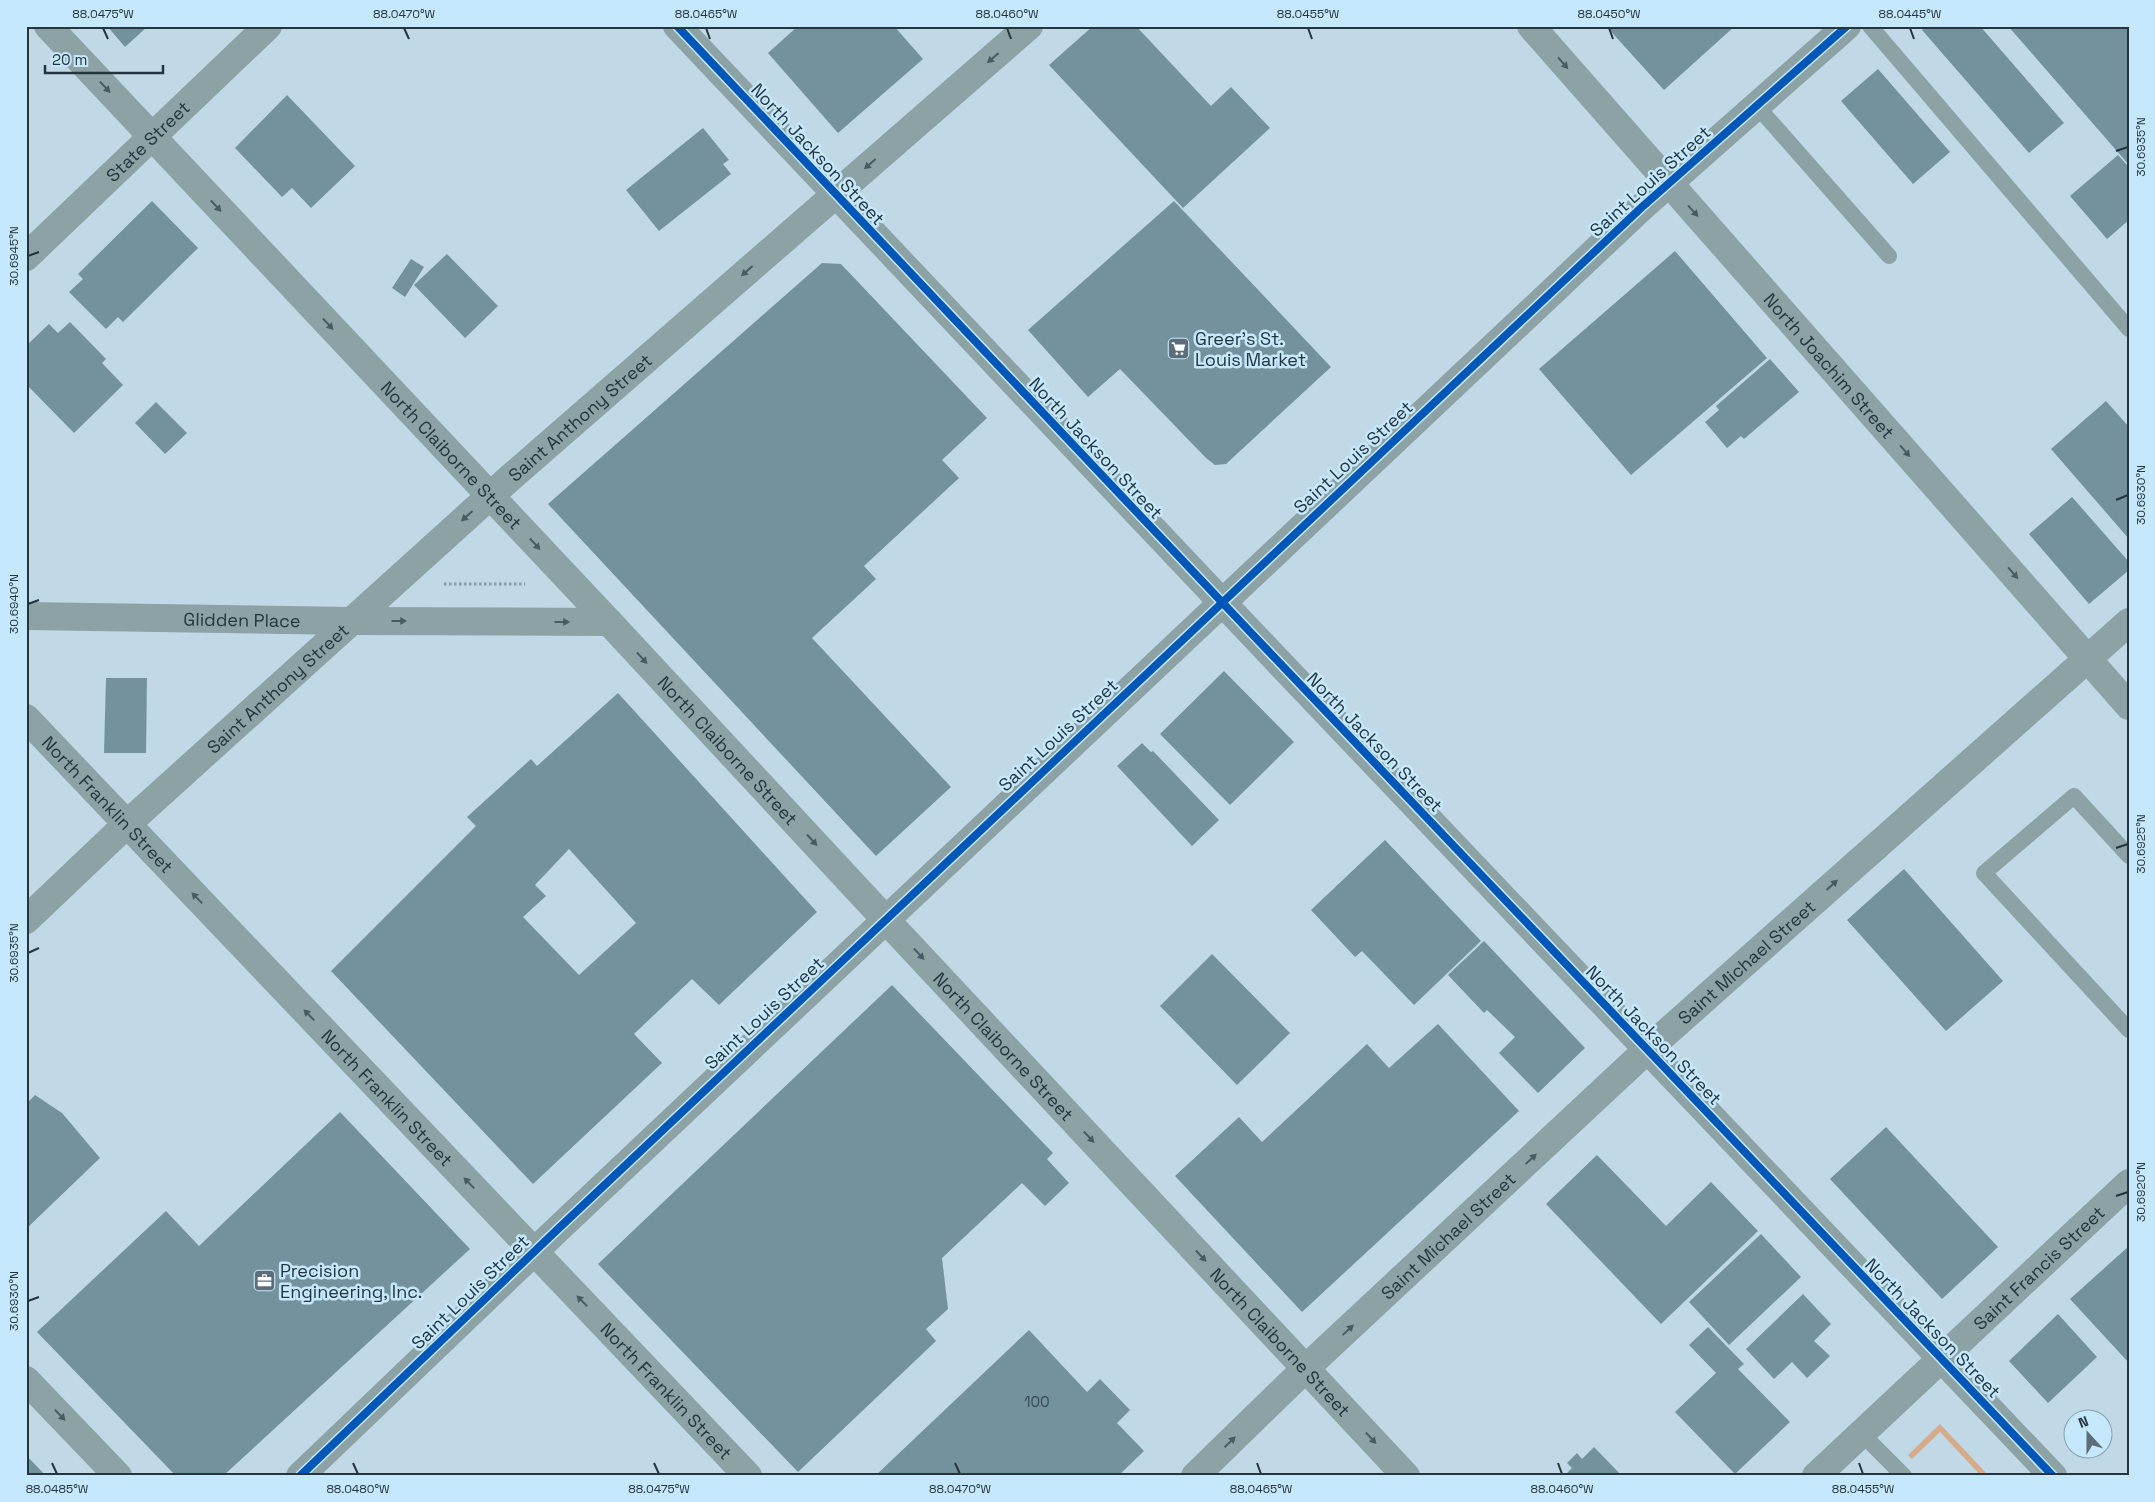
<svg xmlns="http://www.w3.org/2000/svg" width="2155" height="1502" font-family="'Space Grotesk',sans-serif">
	<rect width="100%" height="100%" fill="#c1d8e7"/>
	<path fill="#d4ac8c" d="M1940,1424L1989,1476H1981L1940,1432L1912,1459L1908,1455Z"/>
	<path fill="#74929d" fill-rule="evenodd" d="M107,26H148L125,47Z
		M798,26H894L923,59L838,133L768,53Z
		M1093,26H1136L1211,106L1231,87L1270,128L1183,208L1049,65Z
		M1606,26H1735L1664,90Z
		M1926,26H1980L2064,123L2029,153L1922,30Z
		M2008,26H2129V165Z
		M1878,69L1950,152L1913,184L1841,101Z
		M287,95L355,166L311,208L292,188L282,197L235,148Z
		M703,128L729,160L723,164L731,174L659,231L626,190Z
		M2118,155L2129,167V220L2107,239L2070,196Z
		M152,201L198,248L123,322L118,317L106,329L69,292L83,279L78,274Z
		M1174,201L1331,367L1226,464L1215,465L1206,458L1120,369L1088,397L1028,330Z
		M1675,251L1767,358L1631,475L1539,369Z
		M447,254L498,306L465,338L414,285Z
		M411,259L424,267L405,297L392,288Z
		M822,263L841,264L987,418L942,460L959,478L864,566L876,579L812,638L951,787L876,856L548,504Z
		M70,322L106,359L102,363L123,385L74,433L26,384V360L29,358L26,356V346L49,324L58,333Z
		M1770,359L1799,392L1744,439L1741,436L1727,448L1705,422L1719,410L1716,406Z
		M2106,401L2129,427V539L2051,449Z
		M156,402L187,433L165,454L135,423Z
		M2072,497L2129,562V570L2089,604L2029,534Z
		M1224,671L1294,742L1230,805L1160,734Z
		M106,678H147L146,753H104Z
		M618,693L817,912L719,1005L692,979L634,1034L662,1063L533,1184L331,971L476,826L467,817L531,759L537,766ZM569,849L636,923L579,975L523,917L546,896L535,885Z
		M1142,743L1151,752L1153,751L1219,820L1192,846L1117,766Z
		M1385,840L1481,941L1414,1005L1362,951L1355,957L1311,910Z
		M1904,869L2003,981L1946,1031L1847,920Z
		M1484,941L1585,1048L1538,1093L1499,1053L1515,1037L1487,1010L1484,1013L1448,975Z
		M1212,954L1290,1033L1237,1085L1160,1006Z
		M892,985L1053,1153L1047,1159L1069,1183L1045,1206L1022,1183L942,1258L948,1309L926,1329L936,1341L798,1472L598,1264Z
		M1438,1024L1519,1111L1302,1312L1175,1176L1239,1117L1262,1142L1367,1044L1389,1068Z
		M35,1095L62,1113L100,1158L26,1229V1104Z
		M340,1112L470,1249L223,1476H176L37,1332L166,1211L199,1246Z
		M1886,1127L1998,1247L1942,1299L1830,1179Z
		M1597,1155L1666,1226L1711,1182L1758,1231L1661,1324L1546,1204Z
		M1761,1234L1801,1277L1729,1345L1689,1302Z
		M2129,1246V1363L2070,1299Z
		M1803,1294L1831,1324L1814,1341L1830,1356L1807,1378L1792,1362L1774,1379L1746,1349Z
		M2058,1314L2097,1357L2048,1403L2009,1361Z
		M1708,1327L1744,1364L1738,1369L1790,1422L1735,1474L1675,1412L1716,1373L1689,1345Z
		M1029,1330L1087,1392L1100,1379L1130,1410L1117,1423L1144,1451L1118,1476H875Z
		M1594,1447L1622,1476H1564L1572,1468L1567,1463L1577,1453L1582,1459Z
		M26,1455L46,1476H26Z"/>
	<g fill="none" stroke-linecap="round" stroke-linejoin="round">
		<path stroke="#8b9da1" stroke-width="3" stroke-dasharray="2.5 2.5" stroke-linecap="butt" d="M444,584H525"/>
		<path stroke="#8ca2a4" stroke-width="16" d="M1870,26L2129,329
			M1756,105L1889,256
			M2129,856L2074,796L1984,873L2129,1030
			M1861,1433L1904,1476"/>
		<g stroke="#8ca2a4" stroke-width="28">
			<path id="s1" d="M48,26L609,622"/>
			<path d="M677,26L1254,636L2053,1476"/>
			<path id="s2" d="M1531,26L2129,706"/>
			<path id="s3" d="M26,257L268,26"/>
			<path id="s4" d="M26,718L748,1476"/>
			<path id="s5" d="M885,919L1406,1476"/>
			<path d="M26,1380L118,1476"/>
			<path id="s6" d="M1195,1476L1306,1368L1648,1049L2129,622"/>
		</g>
		<g stroke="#8ca2a4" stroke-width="28">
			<path id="s7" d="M26,616L351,621L609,622L885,919"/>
			<path id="s8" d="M26,920L127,824L510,478L1029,26"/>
			<path d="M300,1476L559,1228L1642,207L1847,26"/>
			<path id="s9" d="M1816,1476L2129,1183"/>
		</g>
		<defs>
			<path id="cycleway" d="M677,26L1254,636L2053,1476
				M300,1476L559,1228L1642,207L1847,26"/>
		</defs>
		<use href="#cycleway" stroke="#c6e8fc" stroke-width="11"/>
		<use href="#cycleway" stroke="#0057b8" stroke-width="8"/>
	</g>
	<defs><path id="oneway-solid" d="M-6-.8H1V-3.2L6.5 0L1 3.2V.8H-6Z" transform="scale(1.25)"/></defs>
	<g fill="#485b62">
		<use href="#oneway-solid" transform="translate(993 58) rotate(139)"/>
		<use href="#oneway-solid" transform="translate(1563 63) rotate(49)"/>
		<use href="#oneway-solid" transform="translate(105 87) rotate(47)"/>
		<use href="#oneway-solid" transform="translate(870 164) rotate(139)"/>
		<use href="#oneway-solid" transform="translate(216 206) rotate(47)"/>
		<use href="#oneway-solid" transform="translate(1693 211) rotate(48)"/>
		<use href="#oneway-solid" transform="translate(747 271) rotate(139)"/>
		<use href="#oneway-solid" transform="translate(328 324) rotate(47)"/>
		<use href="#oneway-solid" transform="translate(1905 451) rotate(49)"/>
		<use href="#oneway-solid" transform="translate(467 516) rotate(138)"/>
		<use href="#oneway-solid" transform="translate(535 544) rotate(47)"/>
		<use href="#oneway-solid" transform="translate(2013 573) rotate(49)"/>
		<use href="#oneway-solid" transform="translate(399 621)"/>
		<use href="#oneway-solid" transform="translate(562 622)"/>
		<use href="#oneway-solid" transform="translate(642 658) rotate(47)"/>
		<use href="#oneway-solid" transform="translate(812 840) rotate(47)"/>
		<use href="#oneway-solid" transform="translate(1832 885) rotate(-42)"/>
		<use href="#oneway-solid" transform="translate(197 898) rotate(-134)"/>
		<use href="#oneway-solid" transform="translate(919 954) rotate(47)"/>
		<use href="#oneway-solid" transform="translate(309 1015) rotate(-134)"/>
		<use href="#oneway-solid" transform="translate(1089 1137) rotate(47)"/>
		<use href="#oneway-solid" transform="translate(1531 1159) rotate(-43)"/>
		<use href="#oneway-solid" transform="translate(469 1183) rotate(-134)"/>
		<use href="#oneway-solid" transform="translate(1201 1256) rotate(47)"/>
		<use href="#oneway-solid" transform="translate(582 1301) rotate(-134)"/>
		<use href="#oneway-solid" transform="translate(1348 1330) rotate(-43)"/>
		<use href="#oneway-solid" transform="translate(60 1415) rotate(46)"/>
		<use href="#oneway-solid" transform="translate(1371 1438) rotate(47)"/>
		<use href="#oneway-solid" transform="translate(1230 1442) rotate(-44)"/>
	</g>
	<path fill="none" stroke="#24353f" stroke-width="2" d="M103,28L108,39M404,28L409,39M706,28L710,39M1007,28L1011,39M1308,28L1312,39M1609,28L1613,39M1910,28L1914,39M2116,151L2128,147M28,256L39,252M2116,500L2128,495M28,604L39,600M2116,848L2128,844M28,953L39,948M2116,1196L2128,1192M28,1301L39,1297M52,1463L57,1474M353,1463L358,1474M654,1463L659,1474M955,1463L960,1474M1257,1463L1261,1474M1558,1463L1562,1474M1859,1463L1863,1474"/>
	<defs>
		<symbol id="supermarket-square" viewBox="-11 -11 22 22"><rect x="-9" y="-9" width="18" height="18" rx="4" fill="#5b6e7a" stroke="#c6e8fc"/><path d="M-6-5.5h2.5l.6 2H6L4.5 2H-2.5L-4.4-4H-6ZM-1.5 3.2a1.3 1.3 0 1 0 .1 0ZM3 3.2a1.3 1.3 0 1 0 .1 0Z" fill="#fff"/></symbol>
		<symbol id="office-square" viewBox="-11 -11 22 22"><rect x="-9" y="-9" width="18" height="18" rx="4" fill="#5b6e7a" stroke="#c6e8fc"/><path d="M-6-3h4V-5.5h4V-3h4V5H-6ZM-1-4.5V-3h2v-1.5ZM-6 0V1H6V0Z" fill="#fff"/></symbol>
	</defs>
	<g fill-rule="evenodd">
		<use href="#supermarket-square" x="1166" y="336" width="25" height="25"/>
		<use href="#office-square" x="252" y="1268" width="25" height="25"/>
	</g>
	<g text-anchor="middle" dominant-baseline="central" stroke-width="5" stroke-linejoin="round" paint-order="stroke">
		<g font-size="15" fill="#384c56">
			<text x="1037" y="1401">100</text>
		</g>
		<g font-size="18" fill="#24353f" stroke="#c6e8fc">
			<text stroke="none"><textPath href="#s3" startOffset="168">State Street</textPath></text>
			<text transform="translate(818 154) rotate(47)">North Jackson Street</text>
			<text transform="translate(1650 181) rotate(-42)">Saint Louis Street</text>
			<text stroke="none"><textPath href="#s2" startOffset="452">North Joachim Street</textPath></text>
			<text stroke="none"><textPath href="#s8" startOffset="748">Saint Anthony Street</textPath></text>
			<text transform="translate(1096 448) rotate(47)">North Jackson Street</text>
			<text stroke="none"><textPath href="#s1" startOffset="589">North Claiborne Street</textPath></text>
			<text transform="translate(1353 457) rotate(-43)">Saint Louis Street</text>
			<text stroke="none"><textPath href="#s7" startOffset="216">Glidden Place</textPath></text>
			<text stroke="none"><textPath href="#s8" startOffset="342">Saint Anthony Street</textPath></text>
			<text transform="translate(1058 735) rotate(-43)">Saint Louis Street</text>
			<text transform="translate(1375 742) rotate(46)">North Jackson Street</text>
			<text stroke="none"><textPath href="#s7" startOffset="758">North Claiborne Street</textPath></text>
			<text stroke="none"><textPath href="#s4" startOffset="119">North Franklin Street</textPath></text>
			<text stroke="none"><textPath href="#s6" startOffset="754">Saint Michael Street</textPath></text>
			<text transform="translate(764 1013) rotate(-43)">Saint Louis Street</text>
			<text transform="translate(1654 1035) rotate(46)">North Jackson Street</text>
			<text stroke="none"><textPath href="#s5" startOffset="174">North Claiborne Street</textPath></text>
			<text stroke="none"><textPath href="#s4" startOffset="524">North Franklin Street</textPath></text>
			<text stroke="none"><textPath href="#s6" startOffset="349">Saint Michael Street</textPath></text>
			<text stroke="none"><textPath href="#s9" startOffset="305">Saint Francis Street</textPath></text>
			<text transform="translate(470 1292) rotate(-44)">Saint Louis Street</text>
			<text transform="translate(1933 1328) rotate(46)">North Jackson Street</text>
			<text stroke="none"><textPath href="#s5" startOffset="579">North Claiborne Street</textPath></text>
			<text stroke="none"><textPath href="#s4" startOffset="929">North Franklin Street</textPath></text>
		</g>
		<g font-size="18" fill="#24353f" stroke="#c6e8fc" text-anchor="start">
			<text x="1195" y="338">Greer's St.<tspan x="1195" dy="21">Louis Market</tspan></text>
			<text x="280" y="1270">Precision<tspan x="280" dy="21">Engineering, Inc.</tspan></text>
		</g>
	</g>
	<rect width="2155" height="1502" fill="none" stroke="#c6e8fc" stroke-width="55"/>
	<g transform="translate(2088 1434) rotate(339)"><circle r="24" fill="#c6e8fc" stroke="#85a0b0"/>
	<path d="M0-4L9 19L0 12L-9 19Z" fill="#5b6e7a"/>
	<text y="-8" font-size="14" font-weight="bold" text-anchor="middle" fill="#24353f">N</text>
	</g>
	<path d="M45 65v8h118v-8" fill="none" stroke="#24353f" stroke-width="2.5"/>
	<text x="52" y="65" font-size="15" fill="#24353f" stroke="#c6e8fc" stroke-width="4" paint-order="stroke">20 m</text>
	<rect x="28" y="28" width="2100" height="1446" fill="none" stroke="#24353f" stroke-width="2"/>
	<g font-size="12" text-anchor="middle" fill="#24353f">
		<text x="103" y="18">88.0475°W</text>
		<text x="404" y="18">88.0470°W</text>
		<text x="706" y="18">88.0465°W</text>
		<text x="1007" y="18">88.0460°W</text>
		<text x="1308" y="18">88.0455°W</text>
		<text x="1609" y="18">88.0450°W</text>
		<text x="1910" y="18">88.0445°W</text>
		<text transform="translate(2141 147) rotate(-90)" y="4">30.6935°N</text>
		<text transform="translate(14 256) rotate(-90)" y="4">30.6945°N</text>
		<text transform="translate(2141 495) rotate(-90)" y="4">30.6930°N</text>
		<text transform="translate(14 604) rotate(-90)" y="4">30.6940°N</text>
		<text transform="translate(2141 844) rotate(-90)" y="4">30.6925°N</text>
		<text transform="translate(14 953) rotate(-90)" y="4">30.6935°N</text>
		<text transform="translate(2141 1192) rotate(-90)" y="4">30.6920°N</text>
		<text transform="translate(14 1301) rotate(-90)" y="4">30.6930°N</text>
		<text x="57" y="1493">88.0485°W</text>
		<text x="358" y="1493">88.0480°W</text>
		<text x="659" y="1493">88.0475°W</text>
		<text x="960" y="1493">88.0470°W</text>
		<text x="1261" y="1493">88.0465°W</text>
		<text x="1562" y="1493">88.0460°W</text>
		<text x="1863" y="1493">88.0455°W</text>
	</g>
</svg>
